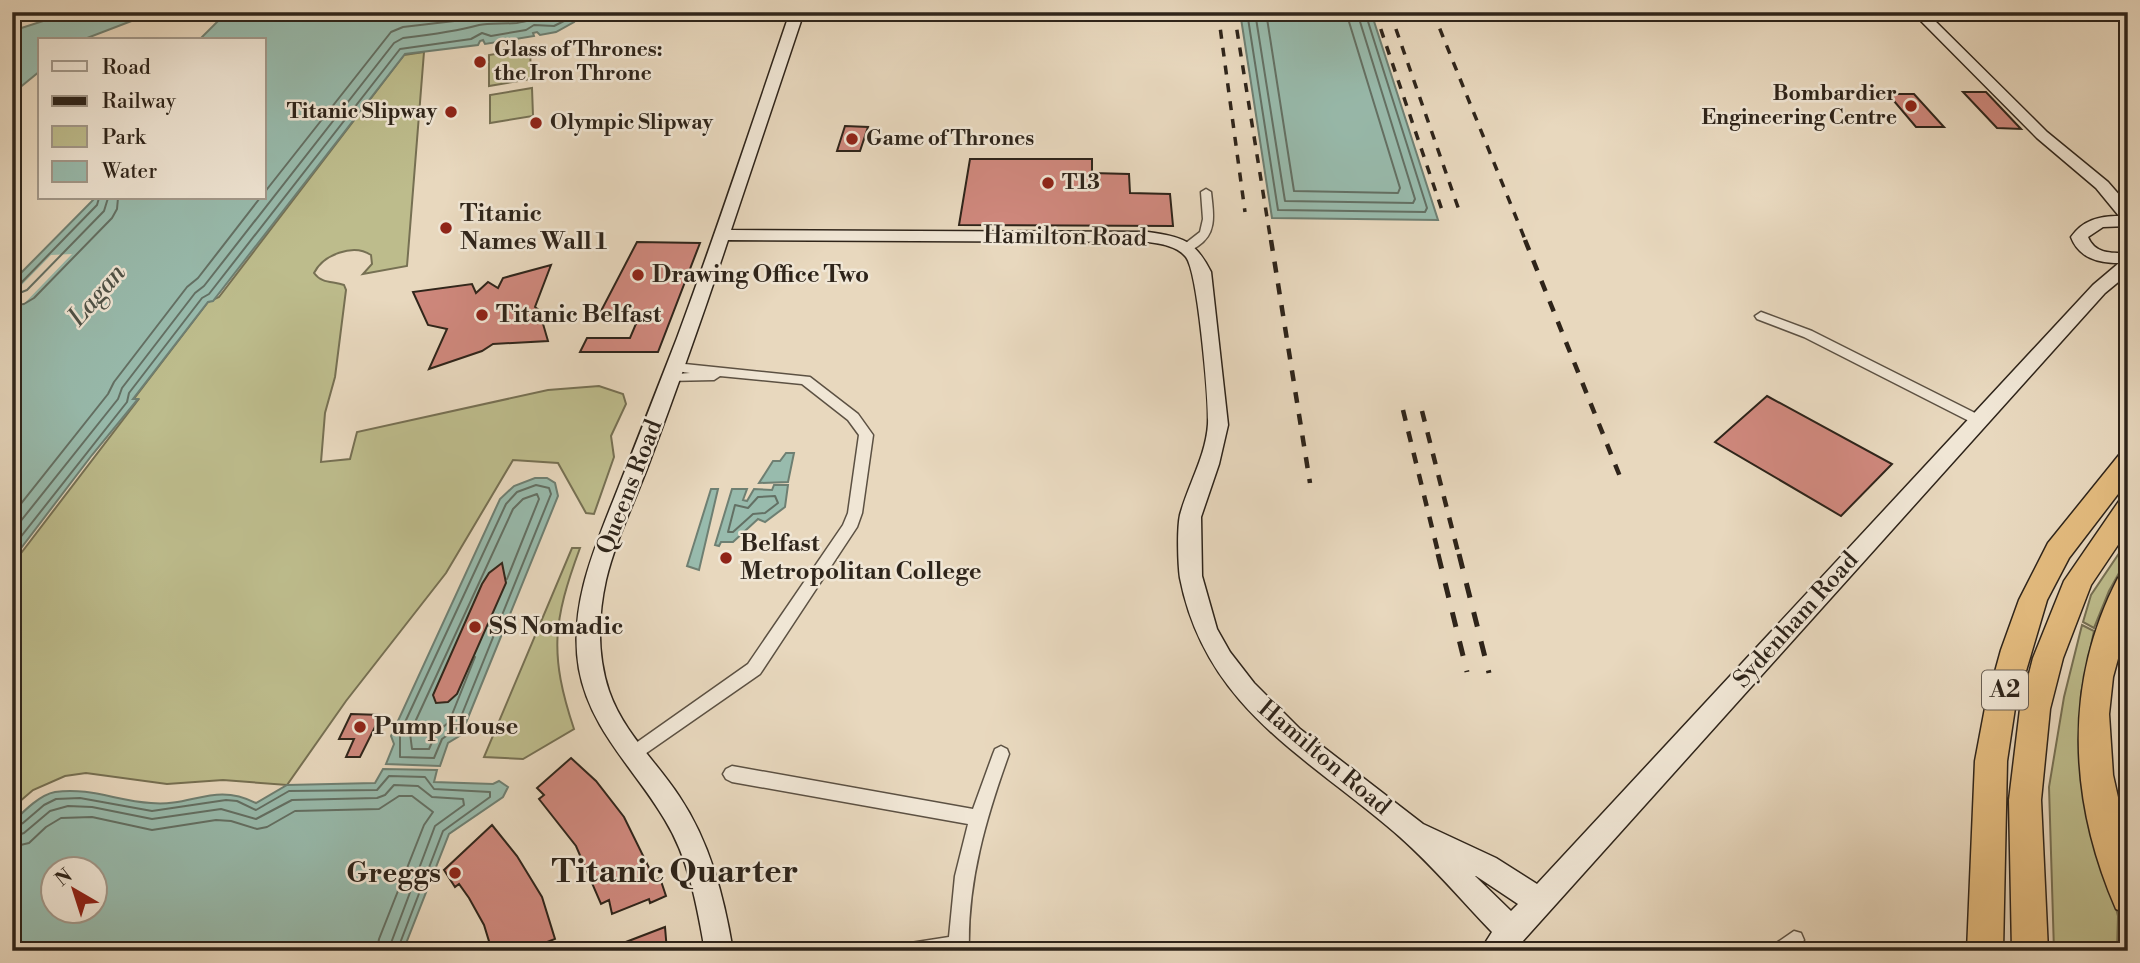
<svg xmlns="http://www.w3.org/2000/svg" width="2140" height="963" font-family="'Libre Bodoni',serif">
	<rect width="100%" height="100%" fill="#e8d8be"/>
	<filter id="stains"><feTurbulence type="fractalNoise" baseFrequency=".00286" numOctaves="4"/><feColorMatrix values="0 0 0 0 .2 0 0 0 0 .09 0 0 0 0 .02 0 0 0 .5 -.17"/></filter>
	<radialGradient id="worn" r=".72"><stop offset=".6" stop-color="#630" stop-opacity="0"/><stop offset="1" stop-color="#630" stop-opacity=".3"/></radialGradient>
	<path fill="#bdbc8c" stroke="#767053" stroke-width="2" d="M530,48L531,79L489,86V55Z
		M424,52L407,266L363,274L372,264L371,255C353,243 323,255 314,273C322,284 333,281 344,285L346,290L335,377L325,413L321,462L350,459L357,432L548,390L599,386L623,394L626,404L611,436L614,457L594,514L586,513L558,463L513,460L446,573L346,701L287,785L223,780L167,784L86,773L65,776L33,790L12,808V565L138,400H133L208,302L219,297L404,55Z
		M532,88L533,116L490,123V95Z
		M2128,540V557L2109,591L2094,628L2083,622L2091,595Z
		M572,548H580C553,621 549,654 574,729L523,759L484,757Z
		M2082,625L2094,631L2081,693V734L2103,853L2118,916L2117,951H2054L2049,787L2064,697Z
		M2128,668V798C2119,755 2115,711 2128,668Z"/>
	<path fill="#98bbad" stroke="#6e7f72" stroke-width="2" fill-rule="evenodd" d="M71,12H155L82,40H40V71L12,94V31Z
		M227,12H570L574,22L556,32L540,35L537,32L533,33L534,36L485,44L483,40L480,41L478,45L405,54L213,301L208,302L133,399H138L92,455L12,560V282L95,198H264V40H199L218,21L226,18L222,17Z
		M1240,12H1371L1438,220L1272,218Z
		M786,453H794L788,482L759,483L773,461H780Z
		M535,478H547L555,483L558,496L461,735L448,743L440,766L386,764L394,744L391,736L500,499L514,486Z
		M774,485H788L785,507L765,522L758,519L733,542H721L719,546L715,545L732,489H747L743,500L747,501L754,489L772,490Z
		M711,489H718L699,570L687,566Z
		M383,769L437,770L434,782L493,784L499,781L508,787L503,797L449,834L403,951H12V823C23,812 39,795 55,792C90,787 117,801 151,803C192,807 214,782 256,803L287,785L375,783ZM52,869H94V911H52Z"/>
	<path fill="#e8d8be" d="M72,254L17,311L12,314V295L51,255Z"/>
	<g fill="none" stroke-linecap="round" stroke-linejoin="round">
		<path stroke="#637064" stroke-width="2" d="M1247,12L1278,210L1425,212L1427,208L1365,12
			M1255,12L1285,201L1413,203L1415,199L1357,12
			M1266,12L1294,191L1398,193L1400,188L1346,12
			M264,193L391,32L403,27L463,20L478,14L494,16L515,12
			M12,287L20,284L97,205L99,198
			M12,296L27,290L104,211L108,198
			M12,306L24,304L34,298L112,218L117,209L118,198
			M536,485L549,488L551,494L456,729L442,739L434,758L400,757V733L506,504L517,492Z
			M775,496L778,503L765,513L753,514L733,532H728L735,505L748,508L758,497Z
			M12,515L108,394L114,382L187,287L198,278L260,198
			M12,532L118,399L122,388L195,293L204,286L394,43L403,38C429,35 454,32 479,25C488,23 505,24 517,23C530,21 540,17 554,16L556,12
			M12,548L127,402L129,393L202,298L209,294L400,49L471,39L482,33L491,36L526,30L534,25L554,26L564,21V12
			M475,657L449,722L436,733L429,749H412L410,733L513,509L523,499L537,494L539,499L507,579
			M12,828L23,823L44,805L56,799L80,798L152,811L226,800L237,801L256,810L289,791L377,790L389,776L425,777L434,789L490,792V797L443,831L397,951
			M12,837L24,833L50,811L68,806L92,807L152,819L221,809L256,819L292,800L377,798L385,795L394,785L418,786L432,797L463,799L464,805L435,826L388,951
			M12,847L29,843L46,827L61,818L92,817L152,830L216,820L231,821L257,829L267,827L295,811L379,809L399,796H412L433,812L424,825L379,939L377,951"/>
	</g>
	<path fill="#cf887d" stroke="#2e241a" stroke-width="2" d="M1963,92H1986L2021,129L1997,128Z
		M1888,94H1914L1944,127H1916Z
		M845,126L868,127L860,151H837Z
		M970,159H1092V173L1129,174L1130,193L1170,194L1173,226L959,225Z
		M637,242L700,243L658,352H580L587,338H630L641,312L601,311Z
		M551,265L535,307L539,310L548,341L493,344L482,351L429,369L447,329L428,325L413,292L472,284L476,293L488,282L498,288L503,278Z
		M1767,396L1892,464L1841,516L1715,442Z
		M502,563L506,583L457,694L448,702L436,703L433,695L482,584L489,573Z
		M351,714L381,715L360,757H346L354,739H339Z
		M571,758L596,781L624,817L655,880L660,878L666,896L650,903L649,899L612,914L609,900L601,904L576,846L539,799L544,795L537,788Z
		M492,825L517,856L542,897L555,939L529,949L528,944L513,951H492L484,925L469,898L459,884L455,887L444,870Z
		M665,927L667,951H606L605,950Z"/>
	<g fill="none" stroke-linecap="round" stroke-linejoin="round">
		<defs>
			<path id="street" d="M1206,189L1211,192C1213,212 1218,233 1198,246C1192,250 1189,251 1182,250V246L1200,232L1203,219L1201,192Z
				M1761,312L1812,331L1983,417L1985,420L1978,425L1973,423L1804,337L1757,319L1755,316Z
				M675,363L810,377L858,414L873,435L862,513L857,527L760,674L632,763L626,760L624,755L626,750L748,664L843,525L848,513L859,435L848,420L802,384L720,376L714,380L666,381L665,378L666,375L690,373L670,370L669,367Z
				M1001,746L1007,749L1009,754C986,818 967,882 969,951H902L904,944L949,937L955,876L968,824L732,782L726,779L723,774L726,769L732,766L973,809L993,754L995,749Z
				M1794,931L1801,933L1804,940L1796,951H1773L1775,944Z"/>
			<path id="secondary" d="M790,12H804L731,230L1148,232C1182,237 1195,240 1211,272L1228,425L1219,464L1201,517L1202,576L1217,629L1230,652L1254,683L1300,729L1423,824L1496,858L1537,884L2093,285L2119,263C2098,263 2079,258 2071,237C2083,220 2099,216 2119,216L2096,188L2037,138L1912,12H1926L2047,132L2108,182L2128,205V226L2103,227L2088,237C2095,254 2111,253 2128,253V274L2105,293L1522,942L1513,951H1480L1492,932C1462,901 1433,866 1400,837C1309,757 1206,710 1180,578C1178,564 1177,529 1180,515C1188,485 1206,456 1208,424C1209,401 1198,272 1186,257C1177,246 1162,244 1148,242L728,240C703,316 676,391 648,466C634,503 615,542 606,580C598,616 597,655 609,691C623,732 656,761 679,796C710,842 724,897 733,951H705C697,906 689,859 665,820C635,769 590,730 579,669C568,604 596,545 619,486C639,436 658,387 677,338C717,230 753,121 790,12ZM1475,876H1476L1518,904L1511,911Z"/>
			<path id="highway" d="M2128,453V481L2069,558L2047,600L2015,708L2007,761L2003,951H1967L1975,761L1985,708L2001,650L2019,600L2048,543L2119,455Z
				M2128,498V530L2091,585L2063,658L2050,709L2041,800L2048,951H2012L2009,800L2020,709L2033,658L2064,581L2119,501Z
				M2128,575V622L2113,677L2109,714L2113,775L2128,842V914L2116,909C2069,801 2063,684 2118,578Z"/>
		</defs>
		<use href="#street" stroke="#5c5143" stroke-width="3"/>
		<use href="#secondary" stroke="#2e241a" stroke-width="3"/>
		<use href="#highway" stroke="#2e241a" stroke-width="3"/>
		<use href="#street" fill="#f0e6d5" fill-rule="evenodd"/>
		<use href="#secondary" fill="#f0e6d5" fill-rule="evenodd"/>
		<use href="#highway" fill="#e4bc7f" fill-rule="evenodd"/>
		<path stroke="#2e241a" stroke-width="3.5" stroke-dasharray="9 9" stroke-linecap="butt" d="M1218,12L1245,212
			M1234,12L1271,242
			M1375,12L1443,213
			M1390,12L1460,213
			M1433,12L1526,242"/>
		<path stroke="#2e241a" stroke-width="4.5" stroke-dasharray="11 11" stroke-linecap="butt" d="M1271,240L1310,483
			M1525,240L1623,484
			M1403,410L1439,556
			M1422,411L1459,556"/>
		<path stroke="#2e241a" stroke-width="5" stroke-dasharray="15 15" stroke-linecap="butt" d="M1438,554L1467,672
			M1459,554L1489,673"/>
	</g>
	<g fill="#8f2418" stroke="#f0e6d5" stroke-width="2.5">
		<circle cx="480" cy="62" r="7"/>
		<circle cx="1911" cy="106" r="7"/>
		<circle cx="451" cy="112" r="7"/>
		<circle cx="536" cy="123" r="7"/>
		<circle cx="852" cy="139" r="7"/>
		<circle cx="1048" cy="183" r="7"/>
		<circle cx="446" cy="228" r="7"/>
		<circle cx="638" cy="275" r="7"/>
		<circle cx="482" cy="315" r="7"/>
		<circle cx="726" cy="558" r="7"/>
		<circle cx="475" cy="627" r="7"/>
		<circle cx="360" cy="727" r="7"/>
		<circle cx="455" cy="873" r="7"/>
	</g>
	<g text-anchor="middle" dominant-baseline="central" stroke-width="5" stroke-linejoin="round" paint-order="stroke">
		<g font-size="21" font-weight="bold" fill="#2e241a" stroke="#f0e6d5" text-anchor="start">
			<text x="494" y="50">Glass of Thrones:<tspan x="494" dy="24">the Iron Throne</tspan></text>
			<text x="1897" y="94" text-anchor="end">Bombardier<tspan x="1897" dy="24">Engineering Centre</tspan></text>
			<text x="437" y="112" text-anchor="end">Titanic Slipway</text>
			<text x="550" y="123">Olympic Slipway</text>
			<text x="866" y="139">Game of Thrones</text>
			<text x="1062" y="183">T13</text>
		</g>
		<rect fill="#f0e6d5" stroke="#685e52" stroke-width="2" x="1982" y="670.5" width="46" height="39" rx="5"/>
		<g font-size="23" font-weight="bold" fill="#2e241a">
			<text x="2005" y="690">A2</text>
		</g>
		<g font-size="24" font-weight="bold" fill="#2e241a" stroke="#f0e6d5" text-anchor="start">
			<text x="460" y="214">Titanic<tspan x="460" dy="28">Names Wall 1</tspan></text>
			<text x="652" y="275">Drawing Office Two</text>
			<text x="496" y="315">Titanic Belfast</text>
			<text x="740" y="544">Belfast<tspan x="740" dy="28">Metropolitan College</tspan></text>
			<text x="489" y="627">SS Nomadic</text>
			<text x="374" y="727">Pump House</text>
		</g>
		<g font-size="24" fill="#2e241a" stroke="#f0e6d5">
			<text transform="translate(1065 237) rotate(1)">Hamilton Road</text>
			<text transform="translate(630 487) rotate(-69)">Queens Road</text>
			<text transform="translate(1796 620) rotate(-48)">Sydenham Road</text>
			<text transform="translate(1324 758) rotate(40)">Hamilton Road</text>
		</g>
		<g font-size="26" font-style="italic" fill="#4e5146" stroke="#f0e6d5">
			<text transform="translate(97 295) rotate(-49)">Lagan</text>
		</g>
		<g font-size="28" font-weight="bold" fill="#2e241a" stroke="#f0e6d5" text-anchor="end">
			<text x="441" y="873">Greggs</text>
		</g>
		<g font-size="33" font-weight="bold" fill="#2e241a" stroke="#f0e6d5">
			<text x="675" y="872">Titanic Quarter</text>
		</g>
	</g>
	<rect width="2140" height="963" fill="none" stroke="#e8d8be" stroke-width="42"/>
	<rect x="14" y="14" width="2112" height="935" fill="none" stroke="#2e241a" stroke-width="3.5"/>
	<rect x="21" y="21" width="2098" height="921" fill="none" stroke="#2e241a" stroke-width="2"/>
	<rect x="38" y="38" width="228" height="161" fill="#f0e6d5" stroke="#a2988a" stroke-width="2"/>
	<rect x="52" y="61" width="35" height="10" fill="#f0e6d5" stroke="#a2988a" stroke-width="2"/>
	<text x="102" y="74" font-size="21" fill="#2e241a">Road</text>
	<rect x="52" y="96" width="35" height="10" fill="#2e241a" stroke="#a2988a" stroke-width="2"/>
	<text x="102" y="108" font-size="21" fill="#2e241a">Railway</text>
	<rect x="52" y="126" width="35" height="21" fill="#bdbc8c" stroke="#a2988a" stroke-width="2"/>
	<text x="102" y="144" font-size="21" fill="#2e241a">Park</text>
	<rect x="52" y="161" width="35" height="21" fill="#98bbad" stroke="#a2988a" stroke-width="2"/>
	<text x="102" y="178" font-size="21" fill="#2e241a">Water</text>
	<g transform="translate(74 890) rotate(321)"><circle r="33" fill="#f0e6d5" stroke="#a2988a" stroke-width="2"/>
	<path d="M0-5L12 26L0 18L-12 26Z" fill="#8f2418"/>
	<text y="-10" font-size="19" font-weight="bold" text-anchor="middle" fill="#2e241a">N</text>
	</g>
	<rect width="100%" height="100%" filter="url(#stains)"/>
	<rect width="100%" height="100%" fill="url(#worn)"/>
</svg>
